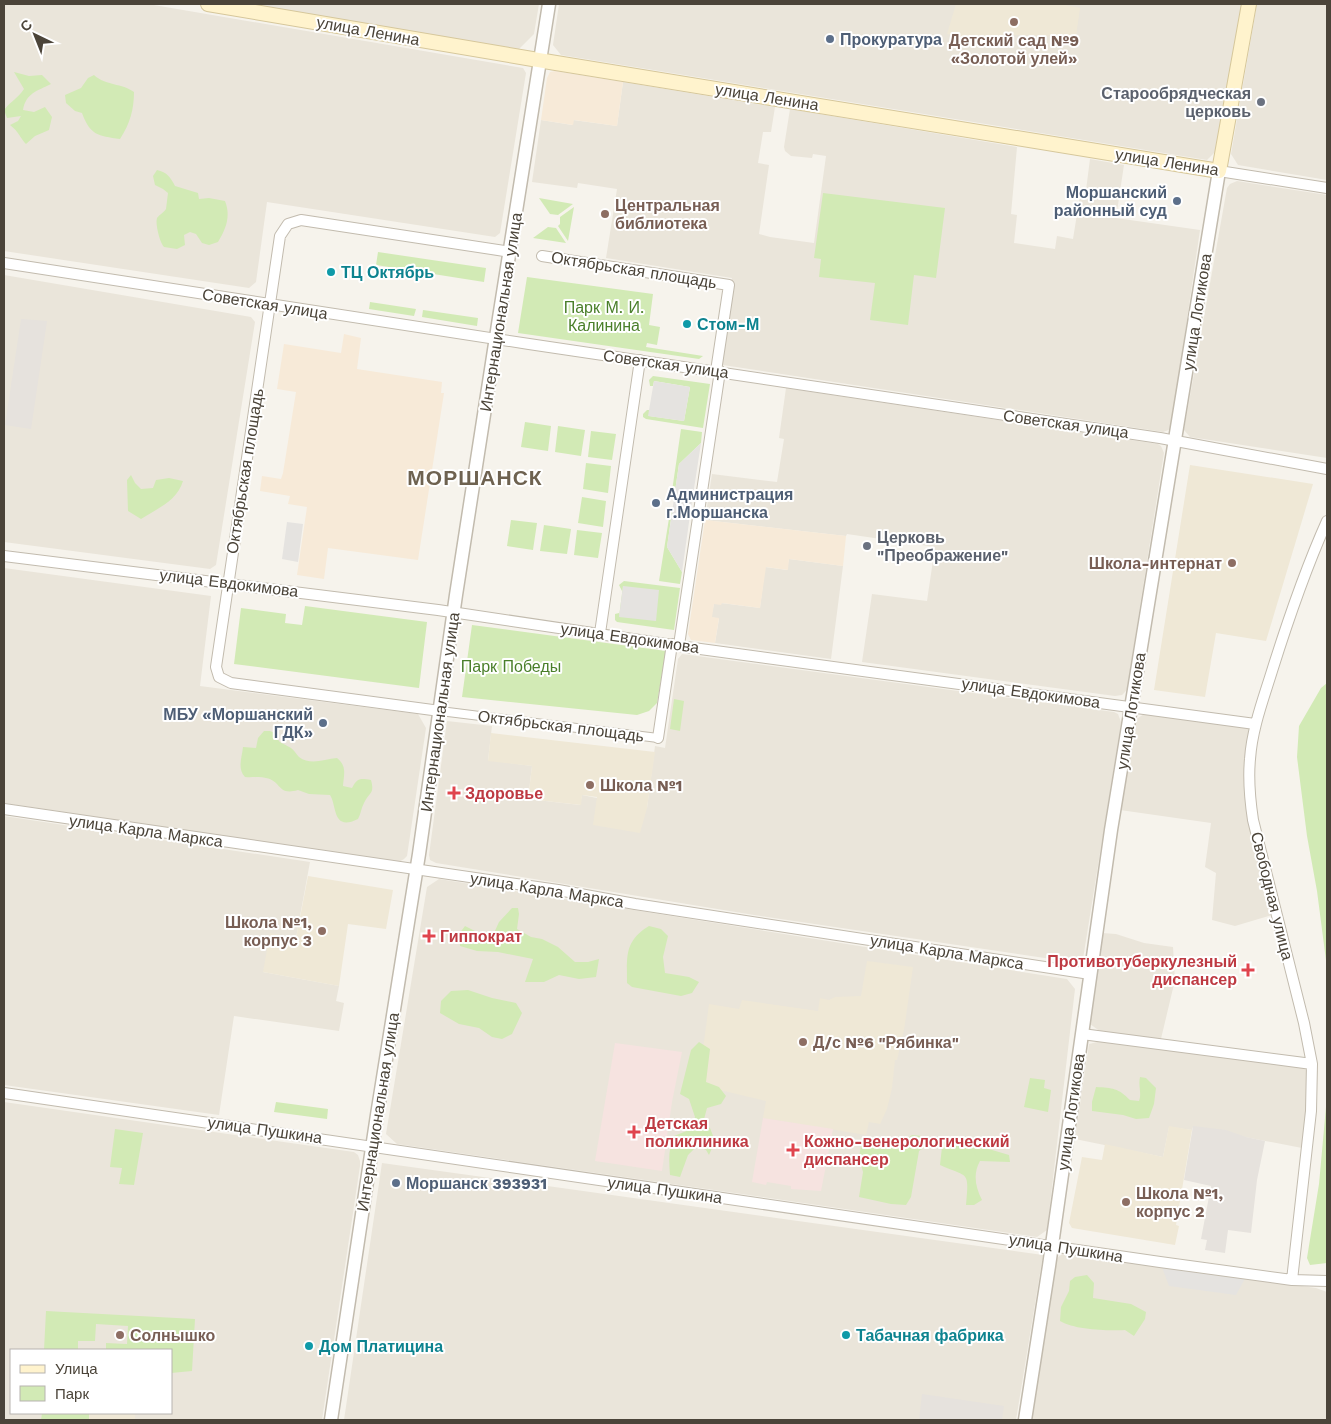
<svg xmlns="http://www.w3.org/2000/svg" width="1331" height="1424" font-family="'Work Sans',sans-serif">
	<rect width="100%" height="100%" fill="#f6f3ec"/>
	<path fill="#eae5da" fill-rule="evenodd" d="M4,4H148L523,68L526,73L500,233L495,237L267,202L256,282L249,288L4,251Z
		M246,4H539L534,34L519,49Z
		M559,4H1242L1217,150L1207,160L561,55L553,45Z
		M1257,4H1327V180L1238,165L1231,154Z
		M623,82L775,107L771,132H763L758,163L769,165L759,234L770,237L814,243L826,156L813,154L812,158L791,156L785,151L784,147L790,109L1017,147L1011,214L1017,215L1014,243L1055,249L1057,236L1073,239L1081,189L1086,190L1090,159L1124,165L1116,218L1200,230L1171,429L1163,432L723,365L720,356L732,278L606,258L617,189L578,183L577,188L532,182L541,120L572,125L573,120L617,126Z
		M1237,181L1327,195V458L1190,437L1184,430L1227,188L1230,184Z
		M4,275L251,317L255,322L216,565L210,569L4,542Z
		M786,388L1158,444L1161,446L1164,453L1127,689L1125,692L1122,695L1115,696L862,662L872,594L927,601L935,547L847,534L846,536L705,520L712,474L777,482L784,439L779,438Z
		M789,559L843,566L831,659L715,643L719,619L711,617L714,604L721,603L760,608L765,567L787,570Z
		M4,568L211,596L200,686L418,714L426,728L407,856L404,859L399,862L4,803Z
		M682,654L1114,712L1118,714L1121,722L1083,959L1078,963L754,915L436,863L430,860L429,855L447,721L492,726L488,760L532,766L528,799L580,805L582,795L647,808L655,746L665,748L678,659Z
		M1144,714L1243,725L1249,729L1244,766L1249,820L1272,915L1235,926L1212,920L1216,873L1205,867L1211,823L1120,810L1135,720Z
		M4,816L310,862L296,938L263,972L339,986L336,1001L344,1003L339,1031L234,1016L219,1115L4,1085Z
		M439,879L1067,979L1075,989L1047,1230L1037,1237L397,1144L386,1134L427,887Z
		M1102,933L1116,934L1144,943L1173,947L1175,980L1160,1043L1101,1032L1090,1024Z
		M1101,1041L1305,1067L1309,1076L1302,1148L1193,1127L1192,1130L1169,1127L1163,1157L1075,1139L1089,1044Z
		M4,1102L354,1152L358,1155L360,1161V1166L322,1420H4ZM11,1350H171V1413H11Z
		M382,1163L1043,1255L1016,1420H344Z
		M1064,1253L1316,1288L1327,1292V1420H1029L1055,1259Z"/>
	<path fill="#f7ead8" d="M555,71L623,82L617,126L574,120L573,125L541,120L547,78L550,72Z
		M344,334L361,338L357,369L442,382L441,393H444L418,560L328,548L324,579L297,575L307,507L288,504L290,496L260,491L262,476L281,479L283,473L296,392L277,389L284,344L341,353Z
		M705,520L846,536L843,566L789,559L788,570L766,567L760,608L722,603L721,605L714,604L712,617L719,618L715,643L691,640L688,634Z"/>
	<path fill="#e6e2dd" d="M21,319L47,321L31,429L5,425Z
		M1193,1126L1226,1130L1246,1137L1265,1141L1257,1180L1251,1233L1228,1230L1225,1253L1205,1250L1207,1240L1201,1239L1211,1186L1184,1180Z
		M922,1394L1004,1406L1002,1420H919Z"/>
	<path fill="#efe8d6" d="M956,4H1061L1080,8L1076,36L1014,35L991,41L947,34Z
		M1190,465L1313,484L1266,641L1216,633L1205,697L1154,690Z
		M491,733L655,752L647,808L640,833L593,825L597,797L582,795L581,805L528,799L532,766L488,761Z
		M308,876L393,890L386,929L348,924L339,986L263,972L270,933L296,938Z
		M867,961L913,967L904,1030L897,1060H895L892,1088L887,1109L880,1124L869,1122L866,1135L763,1118L766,1101L703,1086L700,1072L709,1004L739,1009L742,1000L818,1011L820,998L829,1000L835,997L861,996Z
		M1169,1126L1192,1130L1176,1225L1179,1226L1175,1245L1072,1228L1069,1223L1082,1157L1102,1160L1105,1144L1163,1157Z
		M42,1413H135V1420H41Z"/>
	<path fill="#f6e3e0" d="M615,1043L682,1052L672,1102L662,1171L595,1161Z
		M763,1118L833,1129L821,1191L791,1189V1186L767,1182L766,1185L752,1182Z"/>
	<path fill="#d2eab5" d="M14,72L29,76L42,75L51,84C37,91 26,93 23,110L34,112L45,107L52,117L49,130L35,136L26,144C18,135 20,133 10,125L18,121L21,116L7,118L4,110C10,102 18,98 24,89Z
		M94,75C106,86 122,83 134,92C134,109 130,124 120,139C98,136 90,135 82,113L75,111L66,103L65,95L81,88L88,78Z
		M157,170C167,172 171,178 175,186L198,193L199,199L209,198L225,201C231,216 226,229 218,242L209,245L202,243L196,234L190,232L184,235L185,245L177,249L164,247C160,243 155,224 157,218C158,216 164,212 166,209L168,193L163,189L155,185L153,176Z
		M823,193L945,208L936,278L914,275L908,325L870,320L875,283L819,277L821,259L814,258Z
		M539,198L573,204L558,215L550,214Z
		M574,207L568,241L558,226L560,224V217Z
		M548,227L556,228L566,243L533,238Z
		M378,252L486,268L484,282L376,265Z
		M527,277L653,294L649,325L660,327L657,345L647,343L646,347L703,356L699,359L518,333Z
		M370,302L416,309L414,316L369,309Z
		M423,310L478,318L477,326L422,317Z
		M653,376L710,384L703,428L646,419L643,417V414L647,410H649V416L684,421L690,387L654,381L653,386H650L649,380Z
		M525,422L551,426L548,451L521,447Z
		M558,426L585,430L581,456L555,452Z
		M681,429L702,432L701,443L679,464L674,498H671Z
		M591,431L616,434L612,460L588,457Z
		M586,463L611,466L608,493L583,489Z
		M131,475L135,483L141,489L153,488L156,480L169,478L183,481C177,501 158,508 141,519L128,511L127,480Z
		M582,497L606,501L603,527L578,523Z
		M670,512H672L667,547L682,572L680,584L659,581Z
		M511,520L537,523L533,550L507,546Z
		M544,525L571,529L567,554L540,551Z
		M577,530L602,533L598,558L574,555Z
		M624,581L680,588L674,630L617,622L615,620V614L619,613V617L623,586L622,591L619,585Z
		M305,606L427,622L419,688L234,664L241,608L286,614L285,623L302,625Z
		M472,625L666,651L657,703L649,711L637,715L462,697Z
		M1327,683V968L1317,891L1307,836L1297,757L1299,726L1321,688Z
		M674,699L684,701L680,731L670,729Z
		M264,731H270L275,733C279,745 282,742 291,748C295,751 296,754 299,757C311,766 324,759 337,758C347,766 344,774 343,786L352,788C357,778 360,778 371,780C375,794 369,792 364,803C361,808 361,814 358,819C332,832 337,805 330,795L309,794L298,790C277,796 282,781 266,778C259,776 252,778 245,777C237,769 242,757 243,747L256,748L258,738Z
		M512,908H518L519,914L517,929L531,937L542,939L558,947L575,962H588L599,959L596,977L579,979L559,975L544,982H525L533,959L498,952L477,951L460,946L459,934L465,926L485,936L494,933L499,922Z
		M649,926L661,929L668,936L663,957L665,973L689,977L699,982L692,993L681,996L632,987L627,983C627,957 624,941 649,926Z
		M468,990L492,998L516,1003L522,1013L512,1034L502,1039L492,1037L479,1028L459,1024L440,1013L441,1001L451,991Z
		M699,1042L710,1049L706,1082L719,1087L726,1096L721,1104L707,1108L703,1123L710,1128L715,1141L709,1155L706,1150L697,1146L688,1155L680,1177L670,1175C669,1161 668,1149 674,1136L689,1130L695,1117L689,1099L680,1094L691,1050Z
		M1140,1077L1146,1078L1156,1088L1154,1104L1149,1118L1136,1119L1123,1115L1092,1111V1102L1096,1087C1113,1088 1118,1088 1130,1100L1139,1101C1142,1093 1138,1086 1140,1077Z
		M1030,1078L1045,1080L1044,1088L1051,1090L1048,1112L1024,1107Z
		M276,1102L328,1109L327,1119L274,1112Z
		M1326,1107H1327V1263L1310,1265L1307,1258L1319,1184Z
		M115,1129L143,1133L134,1185L119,1184L122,1168L110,1167Z
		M912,1135C944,1138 978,1145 1009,1155L1010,1162L980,1161C973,1173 975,1187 982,1200L974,1205H966C969,1170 969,1178 940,1165L942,1147L929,1144L919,1151L911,1197L906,1205L891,1204L859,1197L863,1172L859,1157L862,1140L876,1137L902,1143Z
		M1087,1275L1094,1283L1093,1298L1131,1304L1146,1312L1145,1319L1134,1336L1125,1330C1108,1331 1075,1330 1060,1321L1061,1307L1069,1291L1070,1281L1075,1277Z
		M46,1311L195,1319L192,1371L171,1373V1350H106V1343L127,1344L128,1326L96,1324L95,1341H78V1350H44Z
		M42,1413H89V1420H41Z"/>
	<path fill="#e5e3e0" d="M654,381L690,387L684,421L648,416Z
		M701,443L691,508L682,572L667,547L679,464Z
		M287,522L303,524L298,562L282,559Z
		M623,586L659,590L656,621L619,617Z
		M1160,1262L1248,1273L1236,1295L1169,1286Z"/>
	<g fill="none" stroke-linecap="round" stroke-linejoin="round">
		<defs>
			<path id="pedestrian" d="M440,711L658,738"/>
			<path id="minor" d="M1219,171L1327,188
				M542,256L729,285L716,371
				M4,263L529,344L1160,438L1327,469
				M4,556L438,610L693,648L1255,724
				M600,633L640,360
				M679,645L720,371
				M440,711L231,683L219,677L216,667L280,236L288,224L301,220L511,252
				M658,738L672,644
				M4,809L558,890L635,904L1090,974
				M1082,1034L1312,1064
				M4,1093L1160,1262L1292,1280L1327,1281
				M1292,1280L1311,1111L1312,1064L1304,1023L1253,820C1250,800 1248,780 1250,759C1252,729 1263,700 1272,671C1288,620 1305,570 1327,521"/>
			<path id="tertiary" d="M331,1420L377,1115L419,854L456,595L499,318L549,4
				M1025,1420L1049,1266L1111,830L1219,171"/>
			<path id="secondary" d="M208,4L556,63L1219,171L1249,4"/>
		</defs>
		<use href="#pedestrian" stroke="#c2bbae" stroke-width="10"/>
		<use href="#minor" stroke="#c2bbae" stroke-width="12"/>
		<use href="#tertiary" stroke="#c2bbae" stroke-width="15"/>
		<use href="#secondary" stroke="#d6c79b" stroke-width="16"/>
		<use href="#pedestrian" stroke="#fff" stroke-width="8"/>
		<use href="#minor" stroke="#fff" stroke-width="10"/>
		<use href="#tertiary" stroke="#fff" stroke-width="12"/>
		<use href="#secondary" stroke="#fff3cd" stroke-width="14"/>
	</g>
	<g fill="#8d6e63" stroke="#fff" stroke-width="2">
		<circle cx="1014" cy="22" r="5"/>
		<circle cx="605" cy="214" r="5"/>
		<circle cx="1232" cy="563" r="5"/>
		<circle cx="590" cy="785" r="5"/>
		<circle cx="322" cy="931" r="5"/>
		<circle cx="803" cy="1042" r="5"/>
		<circle cx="1126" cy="1202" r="5"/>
		<circle cx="120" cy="1335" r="5"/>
	</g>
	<g fill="#5c6f8a" stroke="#fff" stroke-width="2">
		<circle cx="830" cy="39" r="5"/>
		<circle cx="1177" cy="201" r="5"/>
		<circle cx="656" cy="503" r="5"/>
		<circle cx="323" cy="723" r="5"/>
		<circle cx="396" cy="1183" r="5"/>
	</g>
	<g fill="#6b7280" stroke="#fff" stroke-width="2">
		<circle cx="1261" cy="102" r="5"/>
		<circle cx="867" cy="546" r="5"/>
	</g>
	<g fill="#0f9aa8" stroke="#fff" stroke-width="2">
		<circle cx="331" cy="272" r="5"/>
		<circle cx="687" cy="324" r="5"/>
		<circle cx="846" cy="1335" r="5"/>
		<circle cx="309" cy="1346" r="5"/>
	</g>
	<g fill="#e0444e" stroke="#fff" stroke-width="2">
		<path d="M451.5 785.5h5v5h5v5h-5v5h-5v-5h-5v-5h5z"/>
		<path d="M426.5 928.5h5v5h5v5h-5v5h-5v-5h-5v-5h5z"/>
		<path d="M1245.5 962.5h5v5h5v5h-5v5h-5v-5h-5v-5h5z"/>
		<path d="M631.5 1124.5h5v5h5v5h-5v5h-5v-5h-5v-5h5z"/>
		<path d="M790.5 1142.5h5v5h5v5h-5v5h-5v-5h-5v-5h5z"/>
	</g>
	<g text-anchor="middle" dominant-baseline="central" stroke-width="4" stroke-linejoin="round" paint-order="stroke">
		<g font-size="16" fill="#4b4439" stroke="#fff">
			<text transform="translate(368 31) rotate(10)">улица Ленина</text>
			<text transform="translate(767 97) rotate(9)">улица Ленина</text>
			<text transform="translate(1167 162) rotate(9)">улица Ленина</text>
			<text transform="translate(634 270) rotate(9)">Октябрьская площадь</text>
			<text transform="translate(265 304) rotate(9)">Советская улица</text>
			<text transform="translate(501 312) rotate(-81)">Интернациональная улица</text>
			<text transform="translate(1197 312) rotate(-81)">улица Лотикова</text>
			<text transform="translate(666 364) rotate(8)">Советская улица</text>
			<text transform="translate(1066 424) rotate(8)">Советская улица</text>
			<text transform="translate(245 471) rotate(-81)">Октябрьская площадь</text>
			<text transform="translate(229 583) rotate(7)">улица Евдокимова</text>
			<text transform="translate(630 638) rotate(8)">улица Евдокимова</text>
			<text transform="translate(1031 693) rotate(8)">улица Евдокимова</text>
			<text transform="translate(1131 711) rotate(-81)">улица Лотикова</text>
			<text transform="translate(440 712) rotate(-82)">Интернациональная улица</text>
			<text transform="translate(561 726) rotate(7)">Октябрьская площадь</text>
			<text transform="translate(146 831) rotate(8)">улица Карла Маркса</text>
			<text transform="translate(547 890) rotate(9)">улица Карла Маркса</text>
			<text transform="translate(1272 896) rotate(76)">Свободная улица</text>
			<text transform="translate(947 952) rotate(9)">улица Карла Маркса</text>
			<text transform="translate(378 1112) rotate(-81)">Интернациональная улица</text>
			<text transform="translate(1071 1112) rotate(-82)">улица Лотикова</text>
			<text transform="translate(265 1130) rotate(8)">улица Пушкина</text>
			<text transform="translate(665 1190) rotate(8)">улица Пушкина</text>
			<text transform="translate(1066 1248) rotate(9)">улица Пушкина</text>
		</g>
		<g font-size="16" font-weight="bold" fill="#4e5e75" stroke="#fff" text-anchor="start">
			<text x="840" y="39">Прокуратура</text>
			<text x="1167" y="192" text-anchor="end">Моршанский<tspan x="1167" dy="18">районный суд</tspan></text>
			<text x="666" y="494">Администрация<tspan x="666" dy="18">г.Моршанска</tspan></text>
			<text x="313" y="714" text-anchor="end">МБУ «Моршанский<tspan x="313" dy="18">ГДК»</tspan></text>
			<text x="406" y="1183">Моршанск 393931</text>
		</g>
		<g font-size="16" font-weight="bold" fill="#785e54" stroke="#fff" text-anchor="start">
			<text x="1014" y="40" text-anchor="middle">Детский сад №9<tspan x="1014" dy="18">«Золотой улей»</tspan></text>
			<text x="615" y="205">Центральная<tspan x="615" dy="18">библиотека</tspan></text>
			<text x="1222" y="563" text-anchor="end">Школа-интернат</text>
			<text x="600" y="785">Школа №1</text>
			<text x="312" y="922" text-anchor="end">Школа №1,<tspan x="312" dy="18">корпус 3</tspan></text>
			<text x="813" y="1042">Д/с №6 "Рябинка"</text>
			<text x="1136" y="1193">Школа №1,<tspan x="1136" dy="18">корпус 2</tspan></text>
			<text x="130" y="1335">Солнышко</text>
		</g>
		<g font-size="16" font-weight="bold" fill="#5b616d" stroke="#fff" text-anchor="end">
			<text x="1251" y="93">Старообрядческая<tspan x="1251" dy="18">церковь</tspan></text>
			<text x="877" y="537" text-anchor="start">Церковь<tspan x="877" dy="18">"Преображение"</tspan></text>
		</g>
		<g font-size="16" font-weight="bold" fill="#0d838f" stroke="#fff" text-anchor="start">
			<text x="341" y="272">ТЦ Октябрь</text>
			<text x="697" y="324">Стом-М</text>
			<text x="856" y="1335">Табачная фабрика</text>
			<text x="319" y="1346">Дом Платицина</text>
		</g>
		<g font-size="16" fill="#4a7f2a" stroke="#fff">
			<text x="604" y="307">Парк М. И.<tspan x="604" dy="18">Калинина</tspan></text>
			<text x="511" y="666">Парк Победы</text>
		</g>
		<g font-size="16" font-weight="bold" fill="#be3a42" stroke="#fff" text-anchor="start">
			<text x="465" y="793">Здоровье</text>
			<text x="440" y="936">Гиппократ</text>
			<text x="1237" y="961" text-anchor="end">Противотуберкулезный<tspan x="1237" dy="18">диспансер</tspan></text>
			<text x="645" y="1123">Детская<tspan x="645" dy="18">поликлиника</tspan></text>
			<text x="804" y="1141">Кожно-венерологический<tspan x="804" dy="18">диспансер</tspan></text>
		</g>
		<g font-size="21" font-weight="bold" letter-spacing="1" fill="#6e6250" stroke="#fff">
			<text x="475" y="477">МОРШАНСК</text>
		</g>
	</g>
	<rect width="1331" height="1424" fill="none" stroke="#4b4439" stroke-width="10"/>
	<rect x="10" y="1349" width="162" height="65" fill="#ffffff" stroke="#b7b4b0"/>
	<rect x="20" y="1365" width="25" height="8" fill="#fff3cd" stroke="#b7b4b0"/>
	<text x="55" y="1374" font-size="15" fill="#4b4439">Улица</text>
	<rect x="20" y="1386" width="25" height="15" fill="#d2eab5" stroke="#b7b4b0"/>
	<text x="55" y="1399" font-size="15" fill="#4b4439">Парк</text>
	<g transform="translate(35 35) rotate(317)" stroke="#ffffff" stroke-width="4" paint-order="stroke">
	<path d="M0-4L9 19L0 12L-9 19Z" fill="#4b4439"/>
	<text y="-8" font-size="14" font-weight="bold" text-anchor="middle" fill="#4b4439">С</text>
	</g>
</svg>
